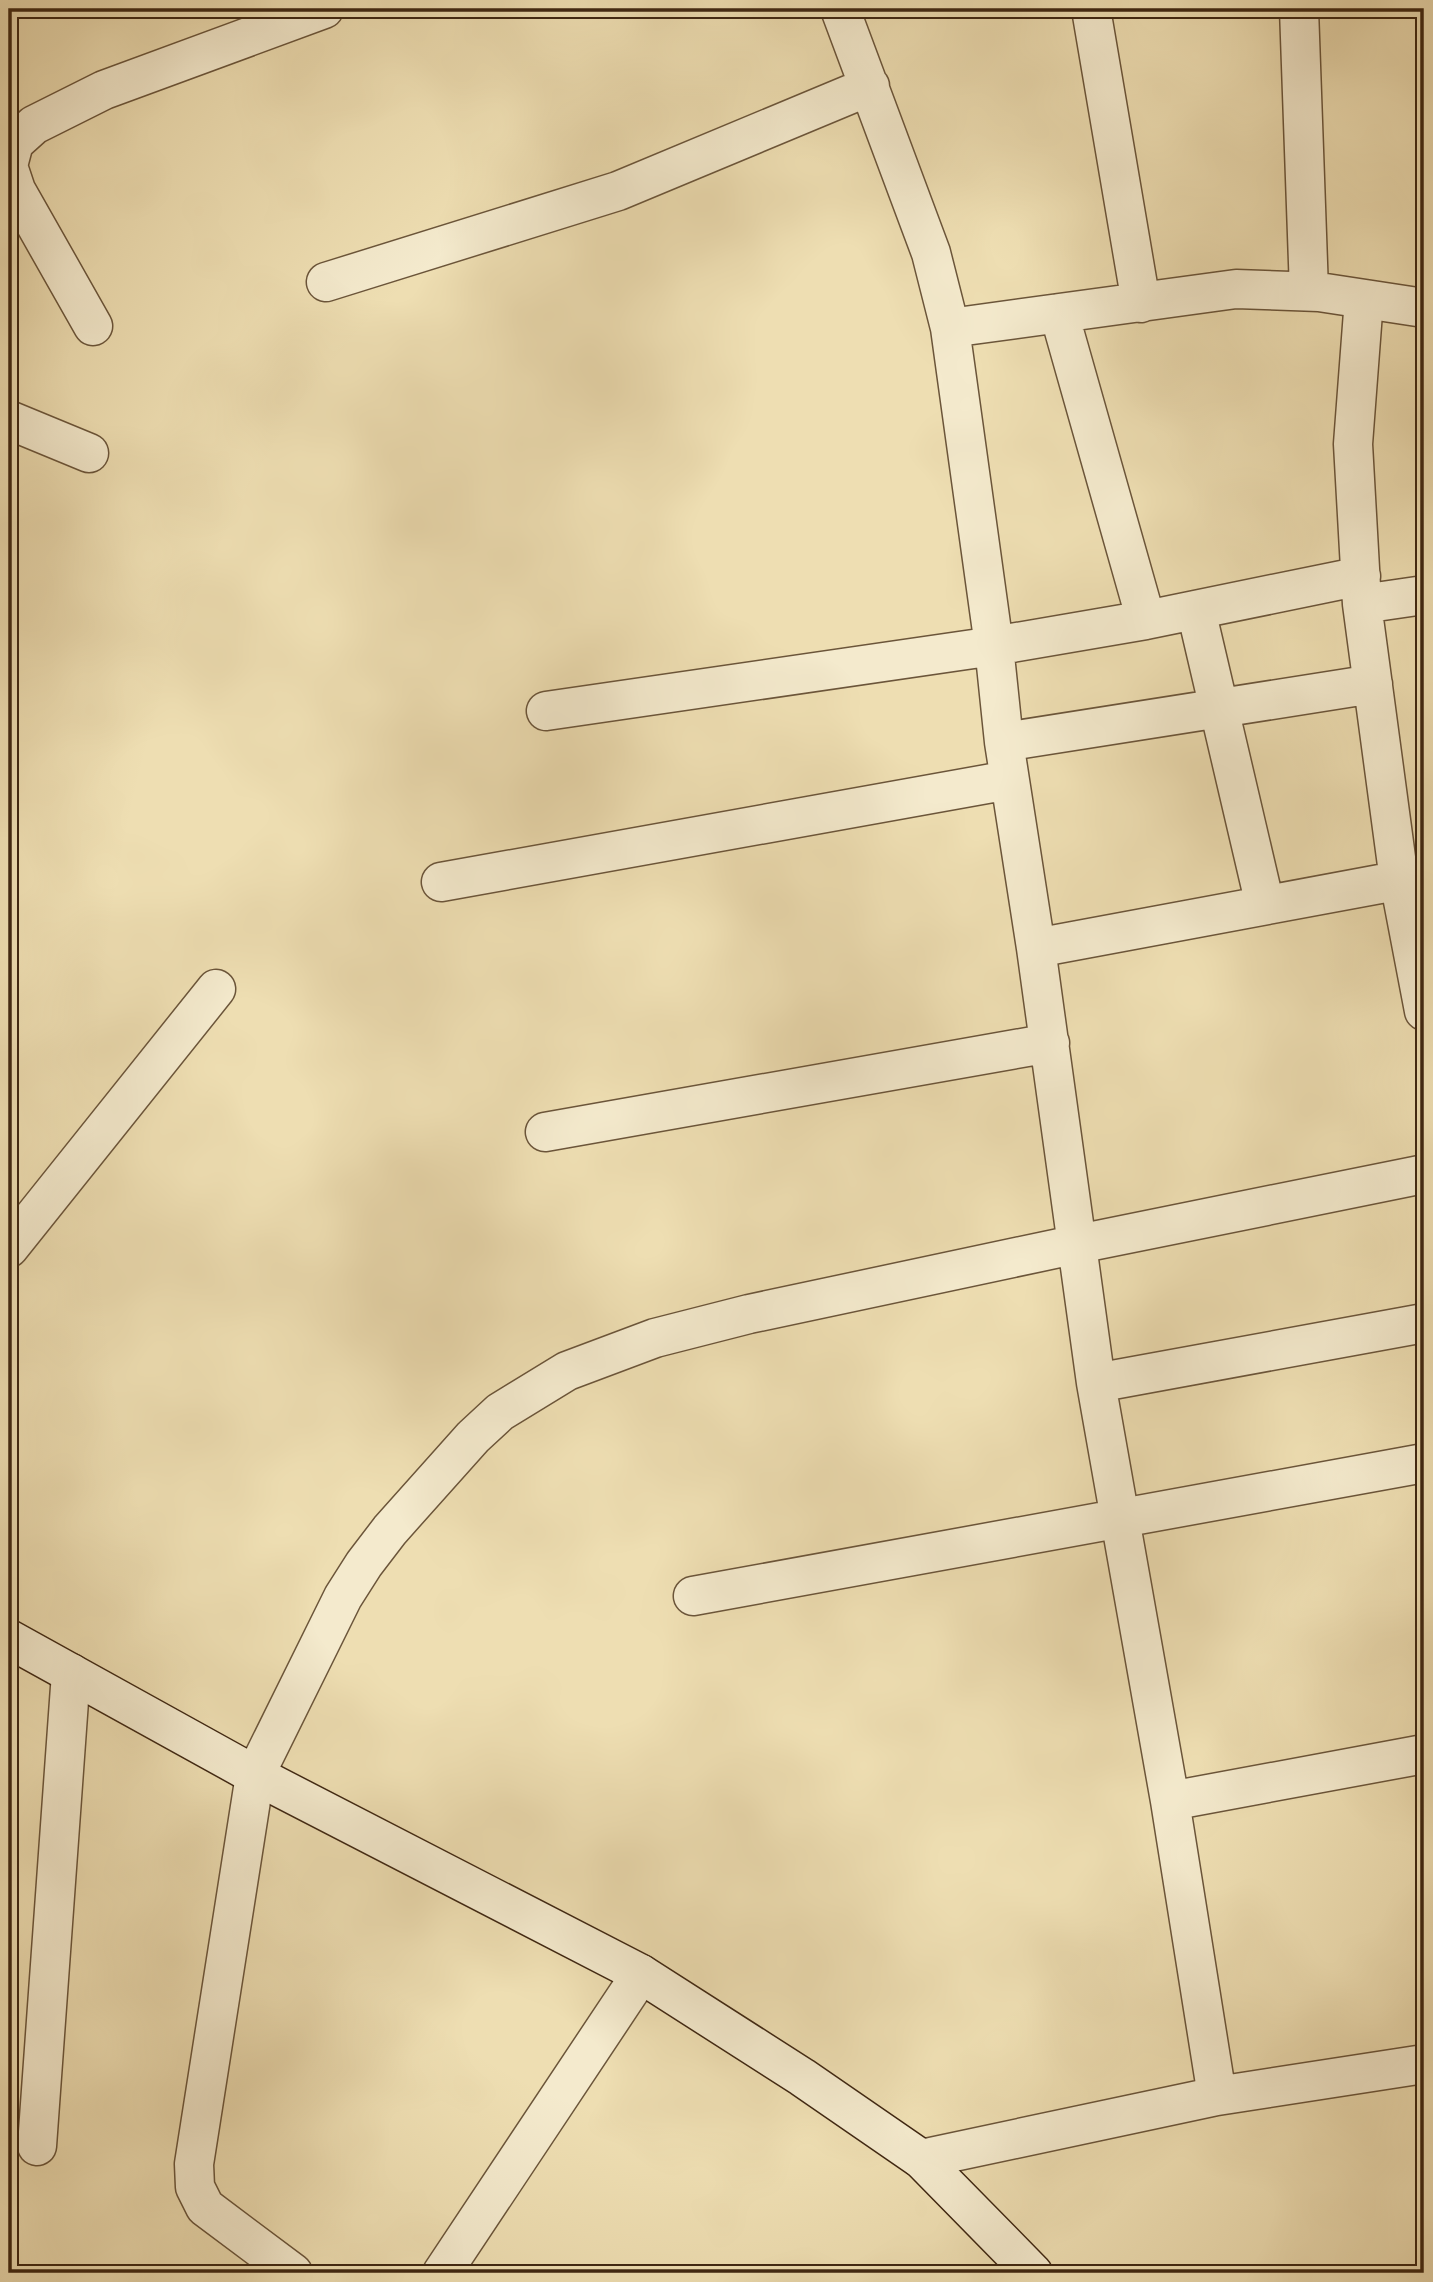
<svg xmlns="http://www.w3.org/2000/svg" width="1433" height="2282" font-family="Vollkorn,serif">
	<rect width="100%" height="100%" fill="#eedeb2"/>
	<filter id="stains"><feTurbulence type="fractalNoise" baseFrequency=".00286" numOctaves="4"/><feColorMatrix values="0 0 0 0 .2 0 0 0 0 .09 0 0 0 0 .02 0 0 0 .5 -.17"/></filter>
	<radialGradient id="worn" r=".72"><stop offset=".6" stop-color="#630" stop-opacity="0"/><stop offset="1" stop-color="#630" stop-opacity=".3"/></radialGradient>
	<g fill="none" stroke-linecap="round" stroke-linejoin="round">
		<defs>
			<path id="street" d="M840,9L931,253L950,328L994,646L1004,742L1036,948L1096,1383L1170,1801L1217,2096
				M1091,9L1141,303
				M1299,9L1309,291
				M9,162L14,143L34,125L104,90L324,9
				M9,169L16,190L93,326
				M326,282L618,191L870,86
				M1364,299L1353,444L1362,604L1399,880L1424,1011
				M1059,313L1146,620
				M950,328L1236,289L1319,292L1424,308
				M9,420L89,453
				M1362,604L1424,595
				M1196,610L1265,905
				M546,711L994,646L1146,620L1361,576
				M1004,742L1373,684
				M441,882L1009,780
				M1036,948L1423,876
				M545,1132L1050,1043
				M9,1248L216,989
				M1096,1383L1424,1323
				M693,1596L1424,1463
				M1170,1801L1424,1754
				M37,2146L71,1673
				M921,2159L1217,2096L1424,2064
				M293,2273L205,2207L195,2187L194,2164L255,1775L343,1597L364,1564L390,1530L473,1437L500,1412L567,1371L655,1338L749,1314L1078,1244L1424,1174
				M442,2273L641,1974"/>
			<path id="secondary" d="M9,1639L255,1775L641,1974L802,2077L921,2159L1033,2273"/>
		</defs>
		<use href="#street" stroke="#6b553a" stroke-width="41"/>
		<use href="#secondary" stroke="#3f2712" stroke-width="41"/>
		<use href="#street" stroke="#f4eacd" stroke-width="38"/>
		<use href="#secondary" stroke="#f4eacd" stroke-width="38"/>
	</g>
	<rect width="1433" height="2282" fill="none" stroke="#eedeb2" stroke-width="35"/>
	<rect x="10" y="10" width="1412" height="2261" fill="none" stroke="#3f2712" stroke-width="3.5"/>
	<rect x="18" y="18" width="1398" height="2247" fill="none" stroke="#3f2712" stroke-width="2"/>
	<rect width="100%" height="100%" filter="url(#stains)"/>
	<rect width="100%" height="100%" fill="url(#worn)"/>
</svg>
